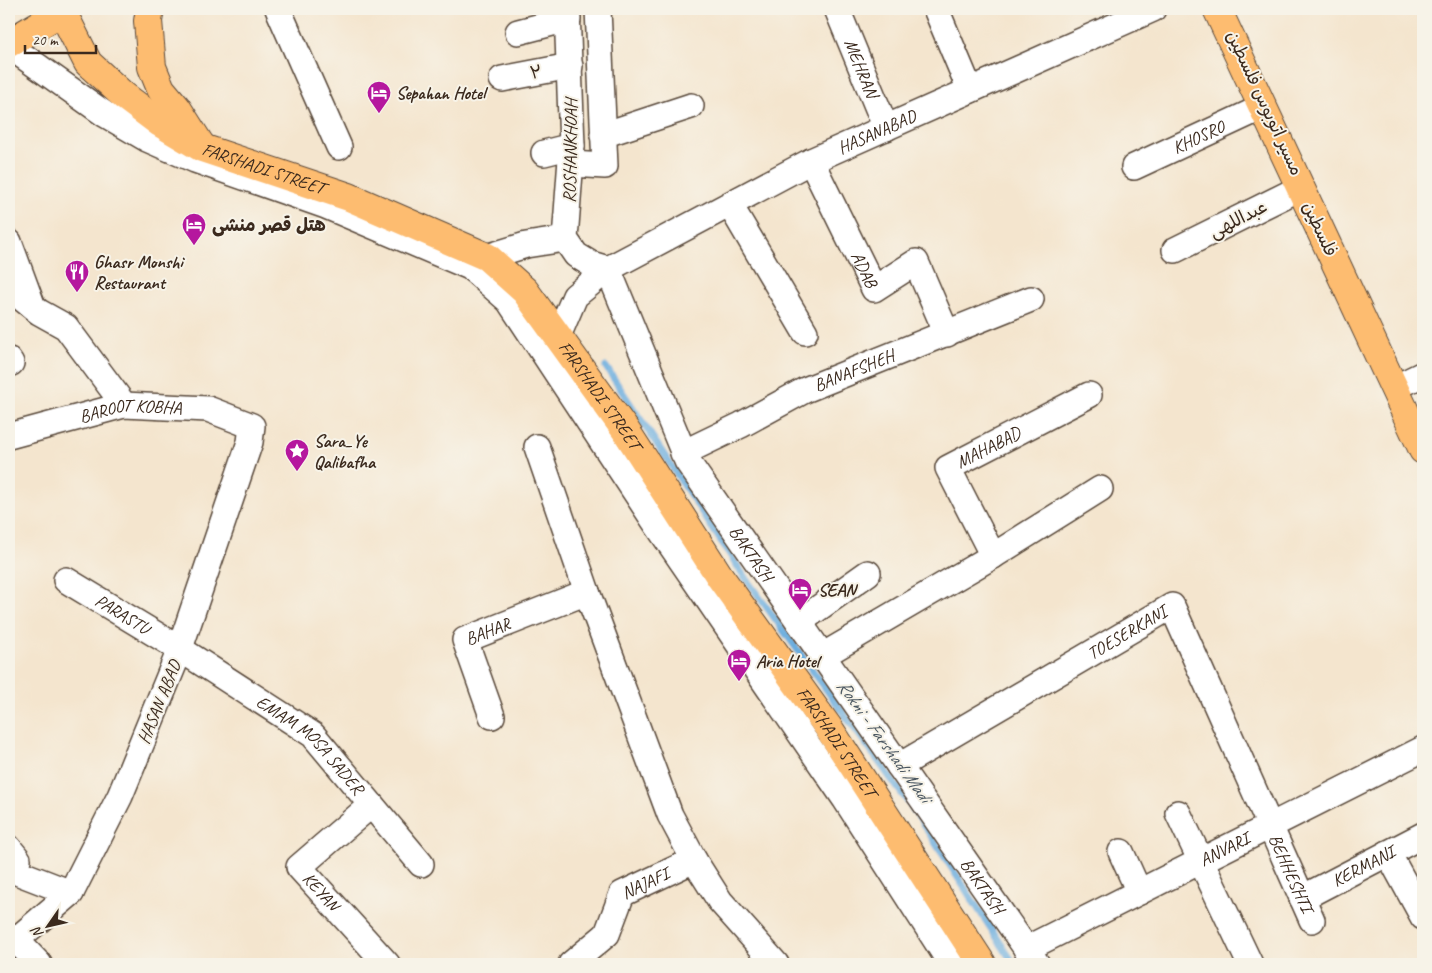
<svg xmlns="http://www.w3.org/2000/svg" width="1432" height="973" font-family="Caveat,'Playpen Sans Arabic',sans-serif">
	<rect width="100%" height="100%" fill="#f7f3e8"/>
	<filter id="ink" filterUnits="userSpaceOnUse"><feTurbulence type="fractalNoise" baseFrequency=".02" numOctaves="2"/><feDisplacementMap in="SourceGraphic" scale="10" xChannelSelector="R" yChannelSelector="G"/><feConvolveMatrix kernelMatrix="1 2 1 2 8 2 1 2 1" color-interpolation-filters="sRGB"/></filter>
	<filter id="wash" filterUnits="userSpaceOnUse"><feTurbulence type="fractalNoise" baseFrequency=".0096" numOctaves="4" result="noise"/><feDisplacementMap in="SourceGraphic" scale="20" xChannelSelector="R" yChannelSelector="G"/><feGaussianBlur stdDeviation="1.12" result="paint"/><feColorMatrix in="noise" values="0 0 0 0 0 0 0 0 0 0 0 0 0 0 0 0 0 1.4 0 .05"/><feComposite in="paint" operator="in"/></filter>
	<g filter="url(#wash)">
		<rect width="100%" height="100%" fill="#f4e5ce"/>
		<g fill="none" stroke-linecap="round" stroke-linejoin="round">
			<path stroke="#6baddf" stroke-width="7" d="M606,367L744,576L918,816L1014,964"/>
		</g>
	</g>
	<g filter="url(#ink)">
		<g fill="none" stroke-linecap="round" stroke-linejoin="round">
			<defs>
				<g id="minor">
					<path d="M278,9L339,147"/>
					<path d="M567,9L572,146L565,239L576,255L591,264L608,269"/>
					<path id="s1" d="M837,9L886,128"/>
					<path d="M936,9L970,90"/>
					<path d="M518,32L568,19"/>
					<path d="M9,46L106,115L147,139L195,160L326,206L470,267L509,301L657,525L845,799L951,964"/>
					<path d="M502,79L570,66"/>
					<path d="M603,135L691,106"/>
					<path d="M544,153L572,146"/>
					<path id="s2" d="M811,161L874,289L916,262L947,334"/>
					<path d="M571,164L605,166L598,9"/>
					<path id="s3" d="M1134,167L1263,107"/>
					<path d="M730,205L805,332"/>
					<path d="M9,242L33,307"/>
					<path d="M1175,250L1300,188"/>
					<path d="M487,257L526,245L565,239"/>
					<path id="s4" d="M608,269L687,461L1037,964"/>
					<path d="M9,288L39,312L66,327L124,405"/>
					<path id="s5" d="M558,336L575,296L608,269L811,161L1153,9"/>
					<path d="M9,360L11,363L9,364"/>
					<path d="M1394,388L1423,374"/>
					<path id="s6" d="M9,436L124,405L208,409L252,426L250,442L177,657L120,796L71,893L9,946"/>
					<path d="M537,447L587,592L670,815L694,860L720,901L776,964"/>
					<path id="s7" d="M683,453L741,425L805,390L1031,299"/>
					<path id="s8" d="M993,556L948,468L1089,395"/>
					<path id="s9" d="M66,580L180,649L313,735L421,864"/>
					<path d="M799,622L868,573"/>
					<path d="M822,656L993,556L1100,489"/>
					<path id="s10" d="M492,716L465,640L587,592"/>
					<path id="s11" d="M899,766L1172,606L1312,920"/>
					<path id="s12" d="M371,805L299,867L387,964"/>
					<path d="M1178,813L1250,964"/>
					<path d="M9,848L18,859L14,871L71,893"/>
					<path d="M1121,852L1139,892"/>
					<path d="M1388,853L1423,917"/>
					<path id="s13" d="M1302,898L1423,835"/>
					<path d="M16,940L39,964"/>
					<path id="s14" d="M1026,949L1423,749"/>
					<path id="s15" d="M571,964L607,934L622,894L694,860"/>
				</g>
				<g id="major">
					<path id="s16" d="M61,9L88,63L124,96L160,123L202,148L349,197L487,257L525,291L626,431L720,577L828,727L982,964"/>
					<path d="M150,9L148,21L152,67L161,89L177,108L200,144"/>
					<path d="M1217,9L1423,450"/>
					<path d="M9,43L66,9"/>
				</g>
			</defs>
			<use href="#minor" stroke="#574638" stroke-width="28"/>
			<use href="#major" stroke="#574638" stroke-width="30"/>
			<use href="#minor" stroke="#fff" stroke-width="25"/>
			<use href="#major" stroke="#fdbc70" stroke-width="28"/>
		</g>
	</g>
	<defs>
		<symbol id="hotel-pin" viewBox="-11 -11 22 30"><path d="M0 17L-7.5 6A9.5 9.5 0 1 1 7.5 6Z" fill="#b5179e" stroke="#f7f3e8"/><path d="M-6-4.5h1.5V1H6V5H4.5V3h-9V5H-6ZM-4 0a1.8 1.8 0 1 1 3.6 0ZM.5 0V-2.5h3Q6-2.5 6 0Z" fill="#fff"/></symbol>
		<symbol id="restaurant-pin" viewBox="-11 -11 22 30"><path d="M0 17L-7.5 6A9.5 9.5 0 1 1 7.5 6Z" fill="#b5179e" stroke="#f7f3e8"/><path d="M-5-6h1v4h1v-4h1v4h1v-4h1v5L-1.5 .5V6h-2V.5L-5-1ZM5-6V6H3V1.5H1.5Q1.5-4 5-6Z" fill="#fff"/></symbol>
		<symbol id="sight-pin" viewBox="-11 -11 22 30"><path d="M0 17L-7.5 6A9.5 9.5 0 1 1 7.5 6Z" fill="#b5179e" stroke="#f7f3e8"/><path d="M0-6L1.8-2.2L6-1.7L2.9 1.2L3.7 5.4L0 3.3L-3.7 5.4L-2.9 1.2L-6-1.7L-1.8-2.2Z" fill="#fff"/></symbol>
	</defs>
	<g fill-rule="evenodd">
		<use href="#hotel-pin" x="365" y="79" width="28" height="38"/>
		<use href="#hotel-pin" x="180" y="211" width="28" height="38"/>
		<use href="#restaurant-pin" x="63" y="258" width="28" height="38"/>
		<use href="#sight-pin" x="283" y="437" width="28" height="38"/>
		<use href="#hotel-pin" x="786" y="576" width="28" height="38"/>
		<use href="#hotel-pin" x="725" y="647" width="28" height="38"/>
	</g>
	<g text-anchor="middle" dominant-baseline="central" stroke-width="4" stroke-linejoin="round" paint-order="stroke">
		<g font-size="18" fill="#3b2a1e" stroke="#f7f3e8">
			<text stroke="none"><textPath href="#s1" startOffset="64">MEHRAN</textPath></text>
			<text transform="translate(536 72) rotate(-11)">۲</text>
			<text transform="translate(1265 103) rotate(65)">مسیر اتوبوس فلسطین</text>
			<text stroke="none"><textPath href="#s5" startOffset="388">HASANABAD</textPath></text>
			<text stroke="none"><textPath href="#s3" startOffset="71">KHOSRO</textPath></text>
			<text transform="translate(570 151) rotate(-89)">ROSHANKHOAH</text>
			<text stroke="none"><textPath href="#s16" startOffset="268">FARSHADI STREET</textPath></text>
			<text transform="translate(1238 219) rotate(-27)">عبداللهی</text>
			<text transform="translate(1320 229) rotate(65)">فلسطین</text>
			<text stroke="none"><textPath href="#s2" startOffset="121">ADAB</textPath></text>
			<text stroke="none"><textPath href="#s7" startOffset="190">BANAFSHEH</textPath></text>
			<text stroke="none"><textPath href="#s16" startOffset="688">FARSHADI STREET</textPath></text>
			<text stroke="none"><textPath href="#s6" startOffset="125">BAROOT KOBHA</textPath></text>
			<text stroke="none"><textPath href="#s8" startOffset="144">MAHABAD</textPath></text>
			<text stroke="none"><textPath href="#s4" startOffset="320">BAKTASH</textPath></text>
			<text stroke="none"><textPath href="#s9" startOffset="66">PARASTU</textPath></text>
			<text stroke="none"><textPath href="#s10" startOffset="105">BAHAR</textPath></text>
			<text stroke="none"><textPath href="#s11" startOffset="264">TOESERKANI</textPath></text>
			<text transform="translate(159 702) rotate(-68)">HASAN ABAD</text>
			<text stroke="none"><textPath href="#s16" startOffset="1108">FARSHADI STREET</textPath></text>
			<text stroke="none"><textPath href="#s9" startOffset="296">EMAM MOSA SADER</textPath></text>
			<text stroke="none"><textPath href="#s14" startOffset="222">ANVARI</textPath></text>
			<text stroke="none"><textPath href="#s13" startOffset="69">KERMANI</textPath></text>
			<text stroke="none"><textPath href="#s11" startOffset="609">BEHHESHTI</textPath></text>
			<text stroke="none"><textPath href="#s15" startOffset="115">NAJAFI</textPath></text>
			<text stroke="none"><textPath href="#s4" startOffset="725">BAKTASH</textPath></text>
			<text stroke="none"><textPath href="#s12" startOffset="128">KEYAN</textPath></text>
		</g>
		<g font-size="18" font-weight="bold" fill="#3b2a1e" stroke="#f7f3e8" text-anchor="start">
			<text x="396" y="93">Sepahan Hotel</text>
			<text x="212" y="225">هتل قصر منشی</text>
			<text x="94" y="262">Ghasr Monshi<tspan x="94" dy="21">Restaurant</tspan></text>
			<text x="314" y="441">Sara_Ye<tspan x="314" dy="21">Qalibafha</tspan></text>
			<text x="818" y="590">SEAN</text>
			<text x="756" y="661">Aria Hotel</text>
		</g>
		<g font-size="19" font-style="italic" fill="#4c5862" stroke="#f7f3e8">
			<text transform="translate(884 741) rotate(54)">Rokni - Farshadi Madi</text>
		</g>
	</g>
	<rect width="1432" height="973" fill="none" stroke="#f7f3e8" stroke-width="30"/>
	<g transform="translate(48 926) rotate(236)" stroke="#f7f3e8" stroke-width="4" paint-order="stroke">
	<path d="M0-4L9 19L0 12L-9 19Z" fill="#3b2a1e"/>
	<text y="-8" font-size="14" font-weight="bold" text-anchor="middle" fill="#3b2a1e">N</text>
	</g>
	<path d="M25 45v8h71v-8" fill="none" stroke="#3b2a1e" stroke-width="2.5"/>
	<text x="32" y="45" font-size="15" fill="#3b2a1e" stroke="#f7f3e8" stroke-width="4" paint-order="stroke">20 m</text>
</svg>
